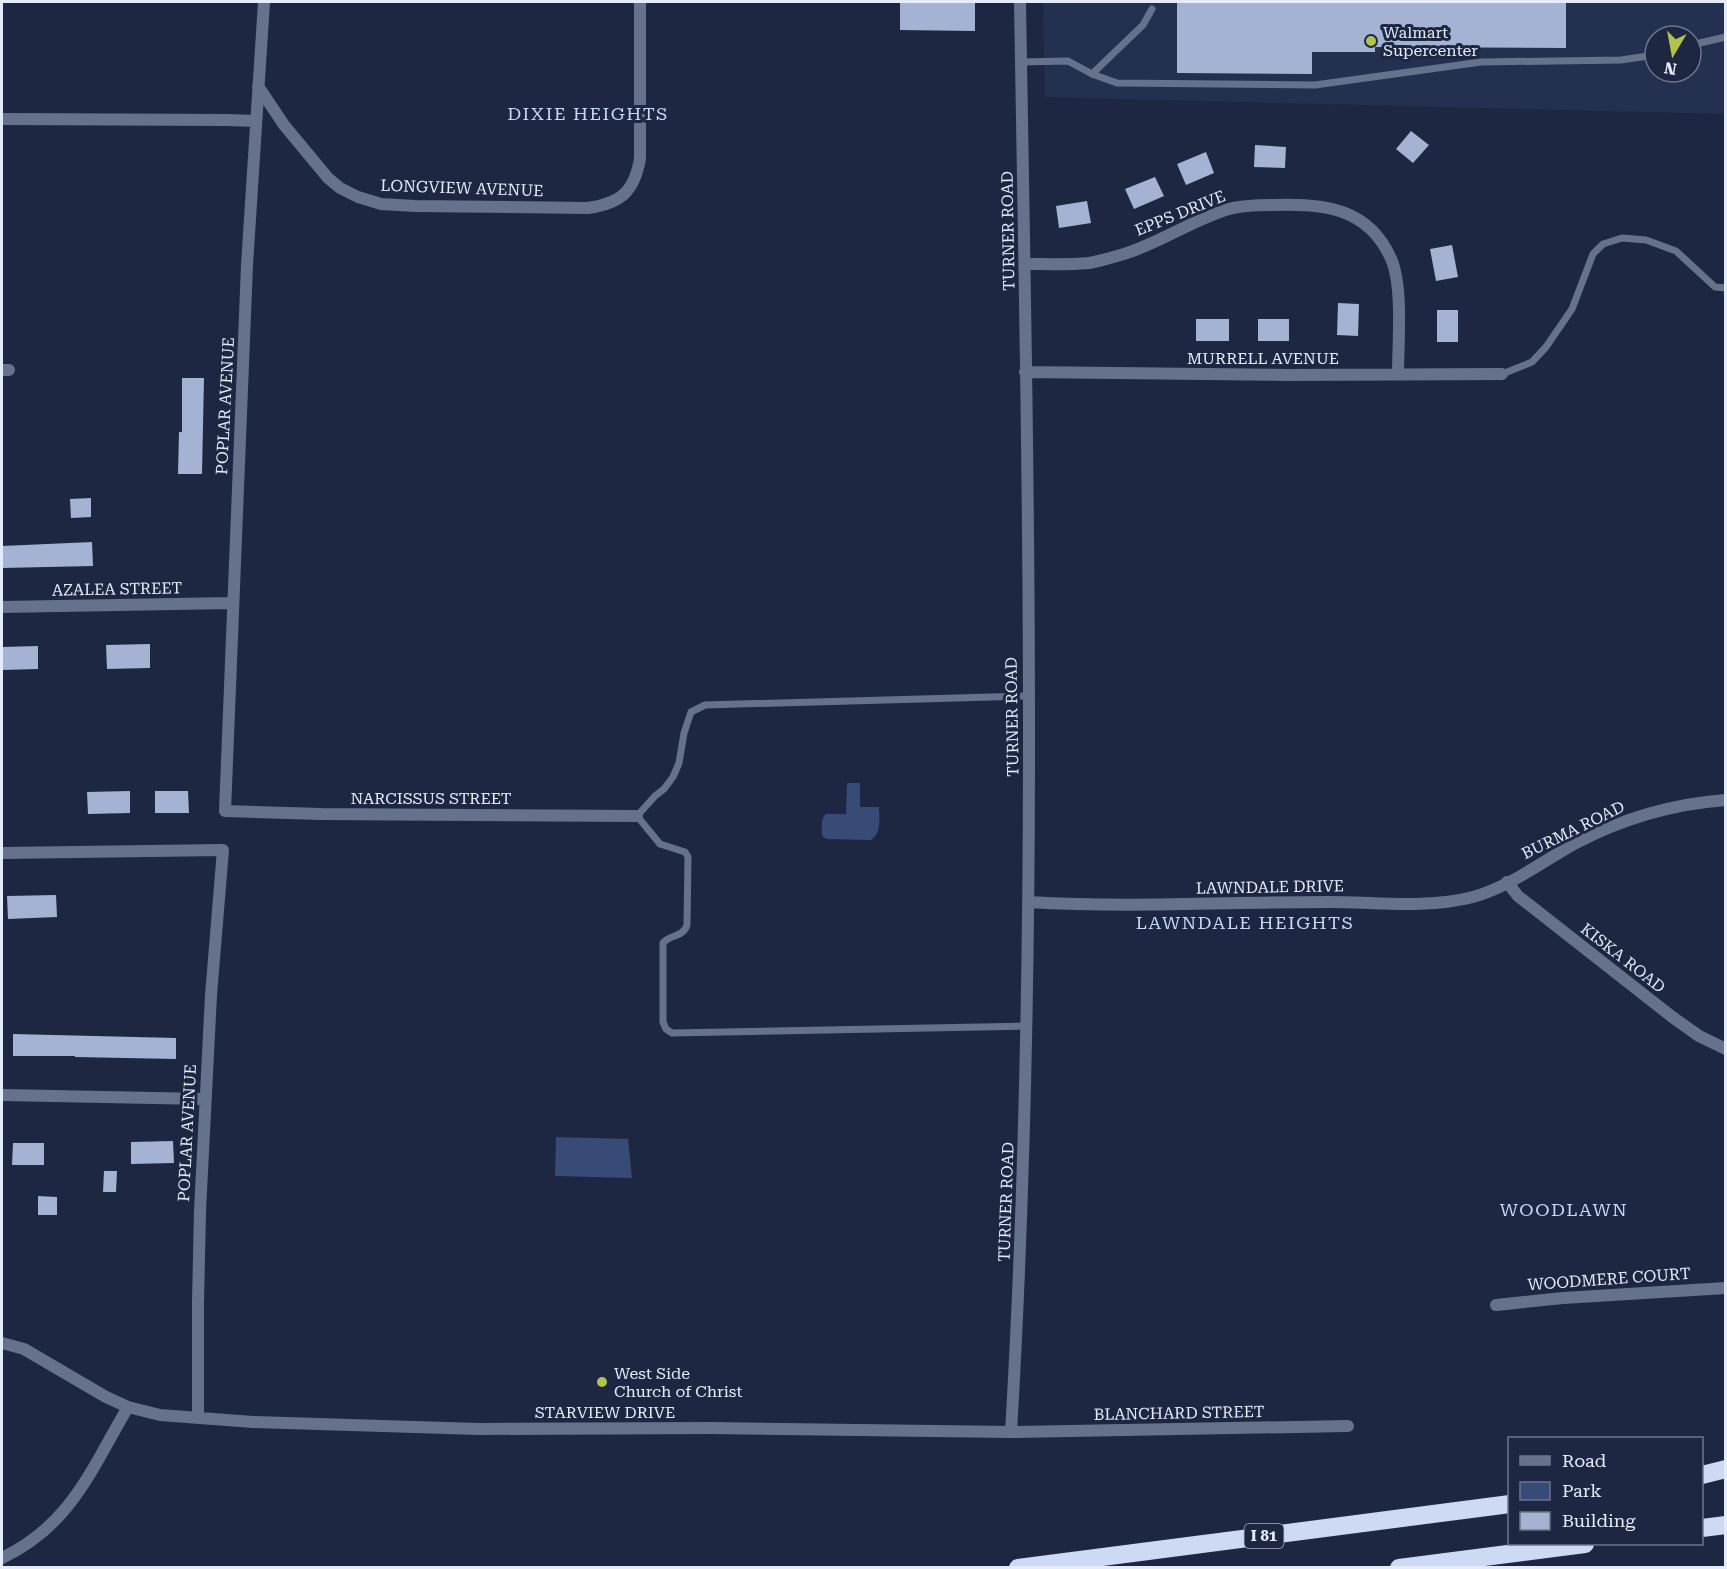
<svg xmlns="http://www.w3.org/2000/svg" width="1727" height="1569" font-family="'Roboto Serif',serif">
	<rect width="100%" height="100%" fill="#1d2741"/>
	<path fill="#24304f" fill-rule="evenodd" d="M1043,2H1725V114L1045,97ZM1655,36H1691V72H1655Z"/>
	<path fill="#384a76" d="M847,783H860V807H879C879,818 882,833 871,840L827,839L822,836C822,828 820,819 826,814H846Z
		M556,1137L628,1139L632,1178L555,1176Z"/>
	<path fill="#a4b3d3" d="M900,2H975V31L900,30Z
		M1177,2H1566V48L1375,47V52H1312V74L1177,73Z
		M1411,131L1429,145L1413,163L1396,149Z
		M1255,145L1286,147L1285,168L1254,167Z
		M1206,152L1214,173L1186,185L1177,164Z
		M1155,177L1164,196L1134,209L1125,189Z
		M1087,201L1091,223L1059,228L1056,206Z
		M1452,245L1458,277L1436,281L1430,249Z
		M1338,303L1359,304L1358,336L1337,335Z
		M1437,310H1458V342H1437Z
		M1196,319H1229V341H1196Z
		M1258,319H1289V341H1258Z
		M182,378H204L202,474H178L179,432H182Z
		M91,498V517L71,518L70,499Z
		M92,542L93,566L2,568V546Z
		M150,644V668L107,669L106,645Z
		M38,646V669L2,670V647Z
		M130,791V813L88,814L87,792Z
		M155,791H188L189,813H155Z
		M56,895L57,917L8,919L7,896Z
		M13,1034L176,1038V1059L75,1057V1056H13Z
		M173,1141L174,1163L131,1164V1142Z
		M13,1143H44V1165H12Z
		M104,1171H117L116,1192H103Z
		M38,1196L57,1197V1215H38Z"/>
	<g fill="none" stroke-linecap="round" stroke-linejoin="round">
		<path stroke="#66728c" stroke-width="7" d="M1691,45L1726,37
			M1021,62L1068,61L1092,74L1117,83L1315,85L1481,62L1621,60L1655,55
			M1092,74L1143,25L1152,9
			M1502,374L1532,362L1546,347L1572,309L1593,254L1603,244L1622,238L1646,240L1676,251L1715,287L1726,288
			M1027,1026L672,1033L666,1029L663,1022V943C670,934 683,938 687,925L688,857L685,852L660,844L637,816L655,796L664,789L673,777L679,763L684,733L691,712L705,705L1028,696"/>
		<path stroke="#66728c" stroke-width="12" d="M264,2L247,265L225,811L321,814L637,816
			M258,86L284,125L328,178L340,188L358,197L381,204L415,206L588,208C621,203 634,192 640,159V2
			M2,119L227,120L256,121
			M1025,264C1046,264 1068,265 1089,263C1101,261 1113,257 1124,254C1160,243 1192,220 1229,209C1243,205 1259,205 1274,205C1324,203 1370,208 1392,261C1403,289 1398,343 1398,374
			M2,370H9
			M1025,372L1287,375L1502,374
			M2,607L232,603
			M2,853L223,850L211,995L200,1211L198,1302V1418
			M1507,882L1518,896L1671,1016L1699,1036L1726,1049
			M1029,902C1129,908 1228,902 1329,902C1377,902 1426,909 1473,897C1509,887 1542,862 1574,844C1623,818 1671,804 1726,800
			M2,1095L205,1099
			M1496,1305L1563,1298L1726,1288
			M2,1343L24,1349L106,1397L128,1407L160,1415L253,1422L479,1429L711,1428L1011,1432L1348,1426
			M1011,1432C1039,956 1028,478 1020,2
			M2,1558C71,1525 91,1470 128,1407"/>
		<path stroke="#cedaf4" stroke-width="18" d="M1702,1475L1726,1469
			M1702,1528L1726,1525
			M1018,1568L1510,1504
			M1399,1568L1585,1544"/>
	</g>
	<g fill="#b3c24b" stroke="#1d2741" stroke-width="2">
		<circle cx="1371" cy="41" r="6"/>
		<circle cx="602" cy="1382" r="6"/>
	</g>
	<g text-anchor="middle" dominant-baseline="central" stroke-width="6" stroke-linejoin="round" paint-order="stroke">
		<rect fill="#1d2741" stroke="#a8b0c4" stroke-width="1.5" x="1244.5" y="1524" width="39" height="24" rx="4.5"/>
		<g font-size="15" font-weight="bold" fill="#e3ebfc">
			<text x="1264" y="1536">I 81</text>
		</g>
		<g font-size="16" fill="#e3ebfc" stroke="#1d2741" text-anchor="start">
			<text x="1383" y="32">Walmart<tspan x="1383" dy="18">Supercenter</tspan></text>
			<text x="614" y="1373">West Side<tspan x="614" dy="18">Church of Christ</tspan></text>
		</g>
		<g font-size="16" fill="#e3ebfc" stroke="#1d2741">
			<text transform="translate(462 188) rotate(2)">LONGVIEW AVENUE</text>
			<text transform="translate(1180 213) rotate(-22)">EPPS DRIVE</text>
			<text transform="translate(1008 231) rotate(-91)">TURNER ROAD</text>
			<text x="1263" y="358">MURRELL AVENUE</text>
			<text transform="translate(225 406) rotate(-87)">POPLAR AVENUE</text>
			<text transform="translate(117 589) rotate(-1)">AZALEA STREET</text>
			<text transform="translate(1012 717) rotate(-91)">TURNER ROAD</text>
			<text x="431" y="798">NARCISSUS STREET</text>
			<text transform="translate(1573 830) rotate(-26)">BURMA ROAD</text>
			<text transform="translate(1270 887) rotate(-1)">LAWNDALE DRIVE</text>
			<text transform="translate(1623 958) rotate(38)">KISKA ROAD</text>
			<text transform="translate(187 1133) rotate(-87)">POPLAR AVENUE</text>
			<text transform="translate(1006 1202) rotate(-88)">TURNER ROAD</text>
			<text transform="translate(1609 1279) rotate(-4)">WOODMERE COURT</text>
			<text x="605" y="1412">STARVIEW DRIVE</text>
			<text transform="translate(1179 1413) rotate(-1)">BLANCHARD STREET</text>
		</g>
		<g font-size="18" letter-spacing="1.5" fill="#cad9fa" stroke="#1d2741">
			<text x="588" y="113">DIXIE HEIGHTS</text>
			<text x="1245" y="922">LAWNDALE HEIGHTS</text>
			<text x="1564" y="1209">WOODLAWN</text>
		</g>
	</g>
	<rect width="1727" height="1569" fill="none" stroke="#e3ebfc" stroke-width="6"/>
	<rect x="1508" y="1437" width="195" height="108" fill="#1d2741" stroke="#6c758c" stroke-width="1.5"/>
	<rect x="1520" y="1456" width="30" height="9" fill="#66728c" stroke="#6c758c" stroke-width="1.5"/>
	<text x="1562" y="1467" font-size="18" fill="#e3ebfc">Road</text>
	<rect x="1520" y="1482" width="30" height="18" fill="#384a76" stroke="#6c758c" stroke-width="1.5"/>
	<text x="1562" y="1497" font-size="18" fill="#e3ebfc">Park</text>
	<rect x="1520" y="1512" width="30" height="18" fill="#a4b3d3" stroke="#6c758c" stroke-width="1.5"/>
	<text x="1562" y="1527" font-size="18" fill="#e3ebfc">Building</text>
	<g transform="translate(1673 54) rotate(190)"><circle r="28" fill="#1d2741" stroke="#6c758c" stroke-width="1.5"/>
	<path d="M0-4.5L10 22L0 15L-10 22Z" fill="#b3c24b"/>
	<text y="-9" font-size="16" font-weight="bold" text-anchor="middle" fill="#e3ebfc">N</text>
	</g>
</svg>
